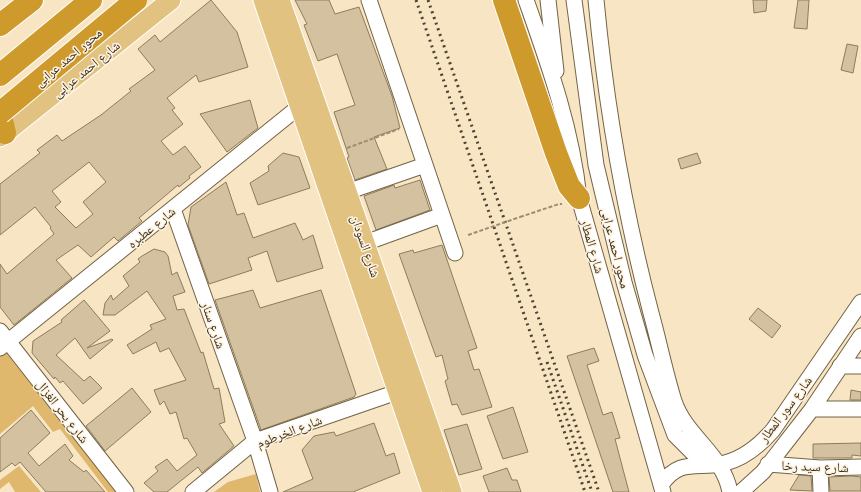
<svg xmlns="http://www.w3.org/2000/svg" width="861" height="492" font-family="'Noto Sans','Noto Naskh Arabic',sans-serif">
	<rect width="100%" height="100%" fill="#f8e5c3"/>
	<path fill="#dfb76d" d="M5,349L120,492H108L60,429L53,432L33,406L0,434V353Z
		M19,466L40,491L41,492H15L9,482L0,489V480Z
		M256,474L260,492H214L228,482Z"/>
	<path fill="#d4c1a0" stroke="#8d7c5d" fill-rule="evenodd" d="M211,0L237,32L248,67L199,82L196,75L167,98L175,108L172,110L183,124L161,141L173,155L185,146L201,167L189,176L190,178L179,187L178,185L139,218L142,221L118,241L114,237L91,257L78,245L56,260L72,278L14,325L0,307V264L7,274L54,234L50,228L51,227L35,207L0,235V184L40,153L37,150L57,135L62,141L101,115L131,91L129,89L155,70L138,49L155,35L160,42ZM89,162L106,182L83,202L93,214L76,228L55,207L61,202L52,191Z
		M295,0H329L335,14L359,7L392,96L400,128L374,137L387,169L355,180L347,158L349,157L334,112L355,105L337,54L318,61L304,25L307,24Z
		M753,0H767L766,11L754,13Z
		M798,0H809L807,29L794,28Z
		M847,44L858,46L853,73L841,70Z
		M250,100L258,128L227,152L200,114Z
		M283,153L299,157L310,188L258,205L250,183L269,171L268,166Z
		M697,153L701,163L681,169L678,159Z
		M420,180L430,210L376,230L364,196L394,185L395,188Z
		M226,182L237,215L244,213L253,238L295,223L303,240L313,235L323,268L277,282L267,251L248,258L252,270L209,284L188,225L191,207Z
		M442,245L477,348L468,351L474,370L479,369L492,407L462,415L457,404L452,405L445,381L448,379L442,355L436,357L399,254L413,250L414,253Z
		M154,249L165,252L168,256L172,275L177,272L185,292L173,296L177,310L184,309L201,353L203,352L214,389L219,388L225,422L219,424L234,446L202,473L198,467L167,492H154L144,483L158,471L155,467L167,459L177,471L197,455L187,438L184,439L176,412L170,414L164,401L160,405L154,390L186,380L169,348L160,352L156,342L133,354L127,345L152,329L150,325L166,319L147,291L115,315H103L105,303L111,295L113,300L129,286L123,276L140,262L138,259L142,256Z
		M253,290L260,308L321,290L356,394L354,397L261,430L215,300Z
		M84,300L110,331L87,348L112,339L113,340L90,359L75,338L56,355L84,381L90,376L102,388L83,404L63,381L60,383L55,377L54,379L32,353L33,341L62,322L61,320Z
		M758,308L781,326L772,338L749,319Z
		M594,348L599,361L587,365L603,415L612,412L620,438L615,439L629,492H613L567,356Z
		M132,388L151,412L105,451L86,426Z
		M851,390L861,392V400H850Z
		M513,407L528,452L503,459L487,416Z
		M31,410L50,433L28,453L39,466L65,444L73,456L69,460L84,472L86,470L105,492H46L20,462L15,466L12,463L0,472V438Z
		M374,423L386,456L394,453L400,473L353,492H283L313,479L302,450L314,436L334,432L336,436Z
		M467,424L482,469L459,475L444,430Z
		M861,443V456L852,455V458H813V444Z
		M507,468L512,480H517L521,492H489L483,476Z
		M799,475L811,476L812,491L790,490Z
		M852,476L861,477V491H830L829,477Z"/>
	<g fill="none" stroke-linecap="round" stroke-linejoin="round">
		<defs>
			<path id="minor" d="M369,0L455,253
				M526,0C549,65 572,129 579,198L663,492
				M548,0L556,71
				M574,0L596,165L624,282L645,355L675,435L694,454L720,464
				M596,0C606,106 624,210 651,313C659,342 665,372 674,401C686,437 723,454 730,492
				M347,192L425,165
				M173,209L255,441L270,492
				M365,243L442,215
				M0,331L126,492
				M0,348L300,106
				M840,366H861
				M812,409H861
				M768,464L820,468L861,467
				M820,468L821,492
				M661,485C680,457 698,470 725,463C745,458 760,445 773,430L861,302
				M193,492L255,441L397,392
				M741,492L763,472L812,409L861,336"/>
			<path id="major" d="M263,0L432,492
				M280,0L452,492
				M0,137L171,0"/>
			<path id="highway" d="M504,0L556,153L569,186L579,198
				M0,25L32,0
				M0,75L91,0
				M0,112L5,133"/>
		</defs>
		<use href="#minor" stroke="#736345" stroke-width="17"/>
		<use href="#major" stroke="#fff" stroke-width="21"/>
		<use href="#highway" stroke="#fff" stroke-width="24"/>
		<path stroke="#9c8e76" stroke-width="2" stroke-dasharray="4 2" stroke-linecap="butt" d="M347,148L399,129
			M520,217L559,204H562"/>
		<use href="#minor" stroke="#fff" stroke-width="15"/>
		<use href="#major" stroke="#e2c280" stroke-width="19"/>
		<use href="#highway" stroke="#ce9a2b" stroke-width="22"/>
		<path stroke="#4b4333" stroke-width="3" stroke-dasharray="2 4" stroke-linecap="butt" d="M416,0L585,492
			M428,0L599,492
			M547,362L592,492"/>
		<defs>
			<path id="highway-bridge" d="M0,113L136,0"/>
		</defs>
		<use href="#highway-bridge" stroke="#fff" stroke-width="24" stroke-linecap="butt"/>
		<path stroke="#9c8e76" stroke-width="2" stroke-dasharray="4 2" stroke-linecap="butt" d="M468,235L520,217"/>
		<use href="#highway-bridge" stroke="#ce9a2b" stroke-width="22"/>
	</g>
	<g text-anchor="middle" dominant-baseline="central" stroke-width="3" stroke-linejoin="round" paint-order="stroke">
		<g font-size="13" fill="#362f22" stroke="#fff3df">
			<text transform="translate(68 57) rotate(-40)">محور احمد عرابى</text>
			<text transform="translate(86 69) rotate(-39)">شارع احمد عرابى</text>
			<text transform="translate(151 227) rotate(-39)">شارع عطبره</text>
			<text transform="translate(366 246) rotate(71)">شارع السودان</text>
			<text transform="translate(593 246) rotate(74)">شارع المطار</text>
			<text transform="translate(616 248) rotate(76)">محور احمد عرابى</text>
			<text transform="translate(214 325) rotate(71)">شارع سنار</text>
			<text transform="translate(785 409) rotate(-53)">شارع سور المطار</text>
			<text transform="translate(63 411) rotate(52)">شارع بحر الغزال</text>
			<text transform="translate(289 431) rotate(-21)">شارع الخرطوم</text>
			<text transform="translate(815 466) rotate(2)">شارع سيد رخا</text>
		</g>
	</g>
</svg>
